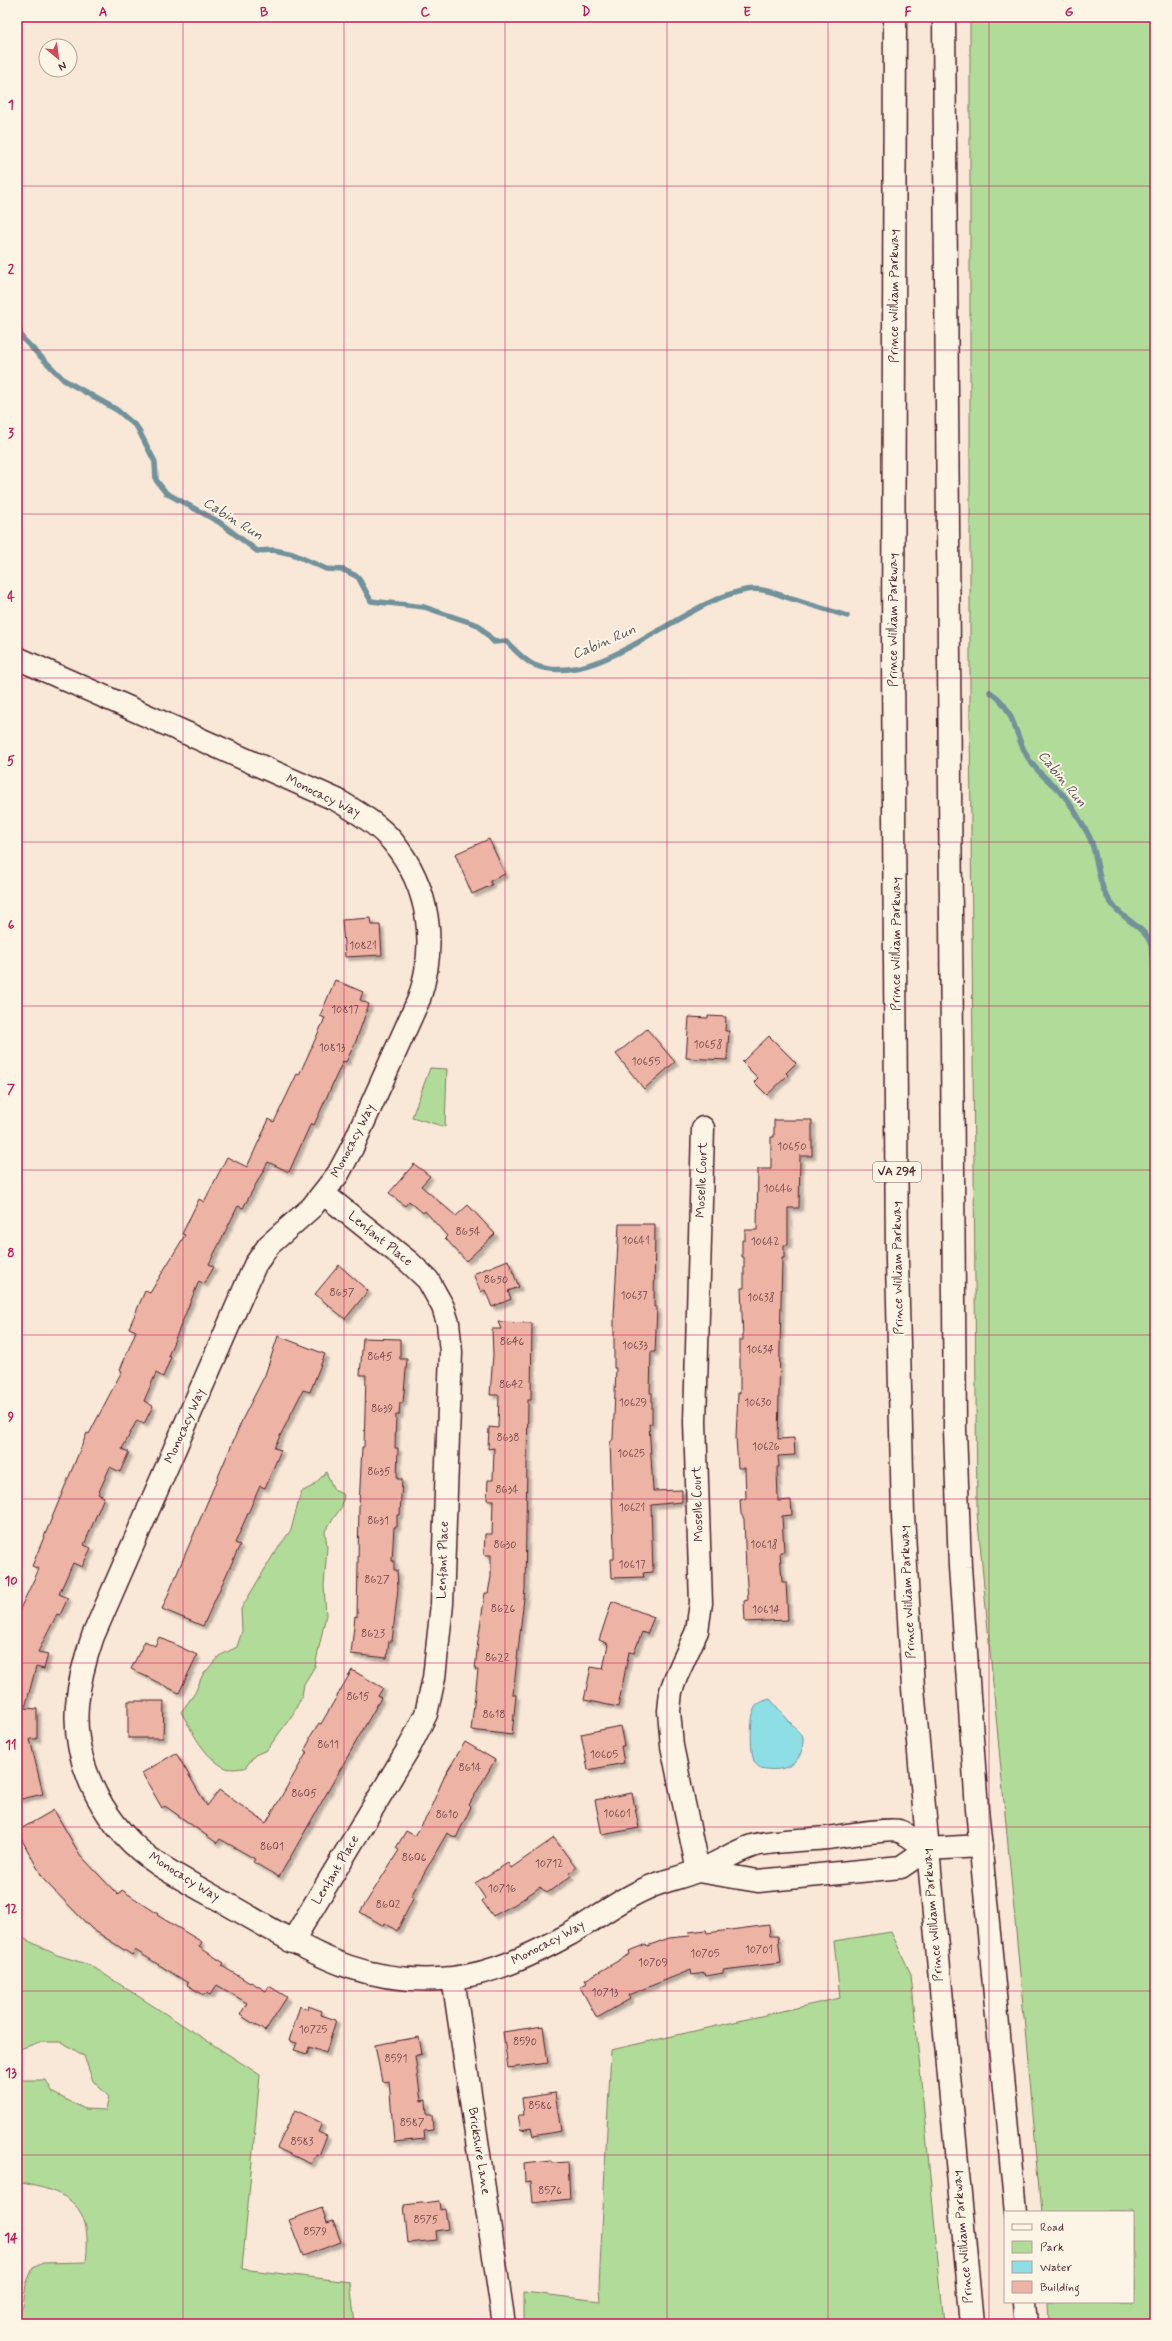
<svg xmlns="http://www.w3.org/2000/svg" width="1172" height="2341" font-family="Mynerve,sans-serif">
	<defs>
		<filter id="shadow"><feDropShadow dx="3.5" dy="3.5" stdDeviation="1" flood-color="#0004"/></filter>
	</defs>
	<rect width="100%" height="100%" fill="#f9e8d8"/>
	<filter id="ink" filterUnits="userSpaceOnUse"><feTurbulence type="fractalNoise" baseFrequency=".025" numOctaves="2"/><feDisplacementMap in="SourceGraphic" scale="8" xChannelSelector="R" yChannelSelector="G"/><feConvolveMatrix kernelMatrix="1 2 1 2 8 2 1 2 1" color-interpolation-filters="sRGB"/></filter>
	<g filter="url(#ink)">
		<path fill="#b1db98" stroke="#7e7d62" d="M970,17H1155V2324H1049L1048,2302H1133V2212H1042L977,1511L970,713Z
			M430,1068L447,1069L445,1127L412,1117Z
			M326,1472L334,1490L344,1495L342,1506L325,1531L327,1547L324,1586L326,1615L315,1666L304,1684L302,1696L293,1714L267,1750L255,1755L245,1768C240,1768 231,1770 226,1768C204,1758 192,1731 181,1712L195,1693L202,1676L219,1656L237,1647L242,1631L241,1609L275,1552L291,1530L301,1492L313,1486Z
			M891,1932L911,1974L944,2324H602V2322L524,2324V2292L600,2301L599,2287L611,2050L840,1998L834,1941Z
			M17,1935L57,1955L90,1965L260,2075L242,2269L350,2282L355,2324H17V2318L23,2306L26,2284L33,2268L43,2263L86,2262C93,2204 70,2192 17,2182V2075L23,2080H46L53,2093L85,2109L106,2110L109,2097L93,2081L84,2056L62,2042H40L17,2050Z"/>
		<path fill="#8ddfe5" stroke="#72929b" d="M770,1699L803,1737C804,1766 784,1773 760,1768C758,1766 755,1764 754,1761C750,1752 750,1712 756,1706C760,1702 765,1700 770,1699Z"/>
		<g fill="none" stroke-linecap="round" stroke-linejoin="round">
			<path stroke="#72929b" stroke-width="5.5" d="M17,324L22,338L64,380L117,410L137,427L155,462L156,480L166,493L219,522L257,551L274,550L293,554L326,569L344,570L358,577L371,601L424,607L478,625L494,642L506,641C514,649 523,660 534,665C599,691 681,601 746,590C763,587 776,594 792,599C811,605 829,610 847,616
				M990,692C1016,708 1014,738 1030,761C1040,775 1053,784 1064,796C1073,806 1080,821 1087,832C1098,851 1096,874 1105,893C1115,914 1131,919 1145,934C1156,947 1149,955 1155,964"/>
		</g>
		<path fill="#edb4a5" stroke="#4a1f2b" filter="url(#shadow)" d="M489,839L505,874L490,881L492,885L472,894L455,854Z
			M371,918L372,925H380L382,955L345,957L342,920Z
			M335,980L363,992L360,1000L369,1004L356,1041L346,1062L343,1061L314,1125L311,1123L289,1172L268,1162L243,1208L238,1206L209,1264L214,1267L204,1284L199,1281L168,1356L171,1357L163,1377L156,1373L144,1401L153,1406L144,1424L137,1420L122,1449L129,1452L120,1472L110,1467L98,1494L104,1497L84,1545L91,1548L82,1567L73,1563L59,1594L68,1598L60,1615L57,1614L38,1652L48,1654L44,1669L36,1667L25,1708L37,1709V1739H30L43,1794L17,1800V1615L39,1569L32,1566L87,1433L89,1434L122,1371L120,1370L136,1331L129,1328L145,1291L150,1293L185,1235L182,1234L199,1199L204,1202L227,1157L247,1167L269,1119L274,1122L297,1074L299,1075L325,1018L320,1016Z
			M708,1016L726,1017L725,1031H729L727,1060L686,1058L689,1017L708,1018Z
			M647,1029L675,1062L644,1089L616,1054Z
			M769,1036L796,1063L786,1073L788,1075L767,1095L754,1082L758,1078L742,1062Z
			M774,1120H812V1156H800L799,1208H788V1245H784V1258H782L778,1439L794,1438L795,1455L778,1456L779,1467H777L778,1501L791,1500L792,1515L782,1516L784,1552H780L782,1582H786L788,1620L745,1622L744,1601L748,1600L746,1570L744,1519L741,1514L740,1500L746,1499L745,1468H738L736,1437L738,1393H740V1340H743L741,1288H744V1257H742V1240H745V1230H757L758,1169H771V1137H774Z
			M414,1164L430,1176L421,1186L456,1216L468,1205L495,1234L466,1261L445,1238L447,1236L425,1211L423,1213L409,1201L405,1206L389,1193Z
			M619,1224H655L654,1307H657L655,1352H651L650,1393H652V1424H649L653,1491L682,1490V1502L651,1505L653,1572L643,1573L644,1577L612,1578L611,1559H614V1546L610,1443L613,1439L616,1368H614V1316Z
			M508,1260L519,1287L508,1291L511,1299L492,1307L485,1290L481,1292L473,1274Z
			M339,1265L368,1291L345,1319L315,1294Z
			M498,1322L532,1323L531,1400H528L525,1589L513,1695H516L512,1735L471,1730L478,1670H475L478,1641L485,1593H488L491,1577V1555H484L485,1534H492L493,1500H487L488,1480H493L494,1448L488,1449L489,1427L498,1428L499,1395H490L493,1355L492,1329H501Z
			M278,1336L325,1354L310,1392L303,1390L274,1448L281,1450L265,1488L260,1486L235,1543L240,1545L203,1626L162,1609L243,1418L265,1375Z
			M363,1338L400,1339V1359H407L403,1403H400L399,1415H396L395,1448H398L397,1479H402L400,1515H397V1527H394L392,1561H394V1570H397L398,1589L392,1641H389L387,1658L351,1654L355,1616L357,1617L359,1506L362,1447H364L366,1375H360Z
			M612,1601L654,1617L647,1634L642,1632L634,1653L629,1652L618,1707L584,1700L591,1667L603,1669L608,1644L599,1640Z
			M159,1637L197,1655L179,1693L131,1669L145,1641L155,1646Z
			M352,1670L383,1688L378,1696L381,1698L279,1877L253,1862L255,1859L220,1839L217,1843L165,1806L162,1808L142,1773L176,1753L207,1806L219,1790L266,1823L307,1752L304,1751L310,1740V1737L319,1723L321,1724Z
			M128,1701H164L163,1738H128Z
			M620,1726L624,1746H621L624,1763L588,1770L581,1734Z
			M465,1742L495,1760L469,1805L471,1807L456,1838L447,1833L411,1896L414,1897L397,1931L385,1923L384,1926L360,1912L399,1850L396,1848L406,1831L415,1836L432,1808L431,1807L445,1775Z
			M632,1793L639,1828L602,1835L595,1800Z
			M54,1810L80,1855L118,1895L122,1890L158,1914L157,1915L202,1942L199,1947L224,1963L222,1966L250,1983L251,1982L266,1991L269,1986L287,1997L265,2031L240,2015L247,2003L217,1985L210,1995L206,1993L204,1995L187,1985L188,1983L135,1950L132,1955L92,1929L44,1880L17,1831Z
			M554,1838L576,1868L569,1873L571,1876L547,1893L540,1887L517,1903L493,1916L482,1901L485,1898L475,1883L508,1863L511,1868Z
			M769,1925L770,1936H778L781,1963L723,1970V1973L706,1976L705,1973L692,1975L691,1970L628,1995L630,1999L597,2018L580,1987L587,1983L585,1980L630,1954L629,1951L646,1944L647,1946L669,1938L690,1936L689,1932L706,1930L707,1933Z
			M300,2006L307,2010L308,2006L322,2011L321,2015L336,2020L326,2053L309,2047L307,2054L294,2050L297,2043L289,2041Z
			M543,2026L548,2063L508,2068L503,2032Z
			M419,2037L422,2054L415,2056L421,2101L426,2100L427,2115H432L433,2130L424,2131L425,2139L394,2142L389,2081L382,2082L375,2045Z
			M555,2093L561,2131L533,2136L531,2128L521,2130L518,2115H524L522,2098Z
			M295,2110L322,2123L318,2132L327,2136L319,2155L316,2154L311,2164L277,2148Z
			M552,2161V2163L568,2162L570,2199L533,2203L531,2181L525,2182L524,2164Z
			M439,2201L440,2210L445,2209L448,2229L436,2231L437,2240L408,2243L404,2205Z
			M322,2208L327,2223L333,2221L341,2242L303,2256L289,2220Z"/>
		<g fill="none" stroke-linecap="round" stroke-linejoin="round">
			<defs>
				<path id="minor" d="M17,658L337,800C357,812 378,824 393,842C430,888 437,944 419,999L352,1148L338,1174L312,1207L269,1245L255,1265L93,1636C85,1659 79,1681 77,1705C72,1767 107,1830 158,1864C187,1883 218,1898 248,1916C318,1956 368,1987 453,1978C495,1973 534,1954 570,1934C595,1919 618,1901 645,1889C662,1881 680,1878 697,1871C716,1865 733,1852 752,1846C772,1840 806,1840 828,1838C842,1836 888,1828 899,1831C908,1834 918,1843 927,1849
					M698,1871L672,1746L669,1711L671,1691L676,1677L697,1631L701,1603L695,1422L703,1128
					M698,1871L758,1881L901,1867L927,1849L981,1846
					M292,1942L410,1746L426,1714L434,1678L442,1604L451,1352L448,1323L443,1307L428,1280L409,1262L324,1194
					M453,1978L504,2324"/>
				<path id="highway" d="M895,17L893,660L897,1261L903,1515L913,1688L972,2324
					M944,17L955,1430L960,1567L977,1809L1016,2212
					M1025,2302L1027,2324"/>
			</defs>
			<use href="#minor" stroke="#4a1f2b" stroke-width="25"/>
			<use href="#highway" stroke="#4a1f2b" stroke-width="25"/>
			<use href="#minor" stroke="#fcf5e5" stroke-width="22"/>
			<use href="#highway" stroke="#fcf5e5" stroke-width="22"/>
		</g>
	</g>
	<path fill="none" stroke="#c2185b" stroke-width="1" stroke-opacity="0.55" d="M183,17V2324M344,17V2324M505,17V2324M667,17V2324M828,17V2324M989,17V2324M17,186H1155M17,350H1155M17,514H1155M17,678H1155M17,842H1155M17,1006H1155M17,1170H1155M17,1335H1155M17,1499H1155M17,1663H1155M17,1827H1155M17,1991H1155M17,2155H1155"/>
	<g text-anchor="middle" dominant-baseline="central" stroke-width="4" stroke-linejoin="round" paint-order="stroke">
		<g font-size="11" fill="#73444a">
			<text x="363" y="946">10821</text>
			<text x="345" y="1010">10817</text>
			<text x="708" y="1045">10658</text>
			<text x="332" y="1048">10813</text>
			<text x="646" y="1062">10655</text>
			<text x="792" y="1147">10650</text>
			<text x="778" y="1189">10646</text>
			<text x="468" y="1232">8654</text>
			<text x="636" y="1241">10641</text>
			<text x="765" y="1242">10642</text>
			<text x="496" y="1280">8650</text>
			<text x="342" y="1293">8657</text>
			<text x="634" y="1296">10637</text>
			<text x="761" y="1298">10638</text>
			<text x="512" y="1342">8646</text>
			<text x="635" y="1346">10633</text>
			<text x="760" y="1350">10634</text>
			<text x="380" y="1357">8645</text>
			<text x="511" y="1385">8642</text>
			<text x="633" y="1403">10629</text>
			<text x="758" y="1403">10630</text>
			<text x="382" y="1409">8639</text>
			<text x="508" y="1438">8638</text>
			<text x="766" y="1447">10626</text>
			<text x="631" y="1454">10625</text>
			<text x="379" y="1472">8635</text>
			<text x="507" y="1490">8634</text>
			<text x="632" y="1508">10621</text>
			<text x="378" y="1521">8631</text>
			<text x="505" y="1545">8630</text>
			<text x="764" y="1545">10618</text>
			<text x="632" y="1565">10617</text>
			<text x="377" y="1580">8627</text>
			<text x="503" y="1609">8626</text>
			<text x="766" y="1610">10614</text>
			<text x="373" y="1634">8623</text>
			<text x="497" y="1658">8622</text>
			<text x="358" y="1697">8615</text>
			<text x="494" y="1715">8618</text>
			<text x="328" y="1745">8611</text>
			<text x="604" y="1755">10605</text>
			<text x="470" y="1768">8614</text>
			<text x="304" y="1794">8605</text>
			<text x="617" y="1814">10601</text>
			<text x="447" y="1815">8610</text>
			<text x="272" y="1847">8601</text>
			<text x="414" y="1858">8606</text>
			<text x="549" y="1864">10712</text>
			<text x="502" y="1889">10716</text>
			<text x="388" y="1905">8602</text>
			<text x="759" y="1950">10701</text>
			<text x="705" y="1954">10705</text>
			<text x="653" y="1963">10709</text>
			<text x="605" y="1993">10713</text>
			<text x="313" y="2030">10725</text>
			<text x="525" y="2042">8590</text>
			<text x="396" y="2059">8591</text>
			<text x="540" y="2106">8586</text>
			<text x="412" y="2123">8587</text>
			<text x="302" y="2142">8583</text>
			<text x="550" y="2191">8576</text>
			<text x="426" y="2220">8575</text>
			<text x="315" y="2232">8579</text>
		</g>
		<rect fill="#fcf5e5" stroke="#7f5f63" stroke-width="1" x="873" y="1162" width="48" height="20" rx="3"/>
		<g font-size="12" font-weight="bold" fill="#4a1f2b">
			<text x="897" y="1172">VA 294</text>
		</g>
		<g font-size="13" fill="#4a1f2b" stroke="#fcf5e5">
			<text transform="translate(894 296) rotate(-90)">Prince William Parkway</text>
			<text transform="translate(893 620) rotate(-90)">Prince William Parkway</text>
			<text transform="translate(323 796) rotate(26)">Monocacy Way</text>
			<text transform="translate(896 944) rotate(-90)">Prince William Parkway</text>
			<text transform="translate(353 1141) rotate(-63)">Monocacy Way</text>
			<text transform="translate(702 1180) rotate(-88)">Moselle Court</text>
			<text transform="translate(380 1239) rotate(39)">Lenfant Place</text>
			<text transform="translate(898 1268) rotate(-91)">Prince William Parkway</text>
			<text transform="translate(185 1426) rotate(-66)">Monocacy Way</text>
			<text transform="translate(698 1504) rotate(-92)">Moselle Court</text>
			<text transform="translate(443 1560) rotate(-88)">Lenfant Place</text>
			<text transform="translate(908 1592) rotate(-93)">Prince William Parkway</text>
			<text transform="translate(336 1870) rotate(-59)">Lenfant Place</text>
			<text transform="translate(184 1877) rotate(32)">Monocacy Way</text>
			<text transform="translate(933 1915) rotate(-95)">Prince William Parkway</text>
			<text transform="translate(548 1943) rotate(-28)">Monocacy Way</text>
			<text transform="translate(479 2151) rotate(81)">Brickshire Lane</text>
			<text transform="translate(963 2237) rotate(-95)">Prince William Parkway</text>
		</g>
		<g font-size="14" font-style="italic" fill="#5b4f5a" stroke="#fcf5e5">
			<text transform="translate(233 519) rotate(32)">Cabin Run</text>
			<text transform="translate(604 642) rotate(-23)">Cabin Run</text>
			<text transform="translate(1062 779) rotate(51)">Cabin Run</text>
		</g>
	</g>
	<rect width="1172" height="2341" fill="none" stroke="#fcf5e5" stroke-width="44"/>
	<rect x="1004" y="2211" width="130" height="92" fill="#fcf5e5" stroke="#b59f9b"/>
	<rect x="1012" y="2224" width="20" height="6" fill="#fcf5e5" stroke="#b59f9b"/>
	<text x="1040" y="2231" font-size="12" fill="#4a1f2b">Road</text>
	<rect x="1012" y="2241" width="20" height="12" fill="#b1db98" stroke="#b59f9b"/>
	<text x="1040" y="2251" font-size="12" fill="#4a1f2b">Park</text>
	<rect x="1012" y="2261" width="20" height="12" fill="#8ddfe5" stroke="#b59f9b"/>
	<text x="1040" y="2271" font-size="12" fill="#4a1f2b">Water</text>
	<rect x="1012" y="2281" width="20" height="12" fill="#edb4a5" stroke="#b59f9b"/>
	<text x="1040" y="2291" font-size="12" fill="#4a1f2b">Building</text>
	<g transform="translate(58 58) rotate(151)"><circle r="19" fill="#fcf5e5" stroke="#b59f9b"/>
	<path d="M0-3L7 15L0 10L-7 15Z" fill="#d1495b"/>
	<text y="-6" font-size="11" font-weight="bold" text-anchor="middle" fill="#4a1f2b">N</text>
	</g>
	<rect x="22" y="22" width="1128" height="2297" fill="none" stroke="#c2185b" stroke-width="1.5"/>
	<g font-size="13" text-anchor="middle" font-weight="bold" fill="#c2185b">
		<text x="103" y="16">A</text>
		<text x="264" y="16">B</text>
		<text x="425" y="16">C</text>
		<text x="586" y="16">D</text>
		<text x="747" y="16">E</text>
		<text x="908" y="16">F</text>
		<text x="1069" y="16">G</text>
		<text x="11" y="109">1</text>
		<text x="11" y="273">2</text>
		<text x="11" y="437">3</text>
		<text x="11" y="601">4</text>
		<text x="11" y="765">5</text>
		<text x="11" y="929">6</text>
		<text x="11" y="1093">7</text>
		<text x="11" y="1257">8</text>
		<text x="11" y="1421">9</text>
		<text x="11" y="1585">10</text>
		<text x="11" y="1749">11</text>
		<text x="11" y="1913">12</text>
		<text x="11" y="2077">13</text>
		<text x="11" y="2242">14</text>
	</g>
</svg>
